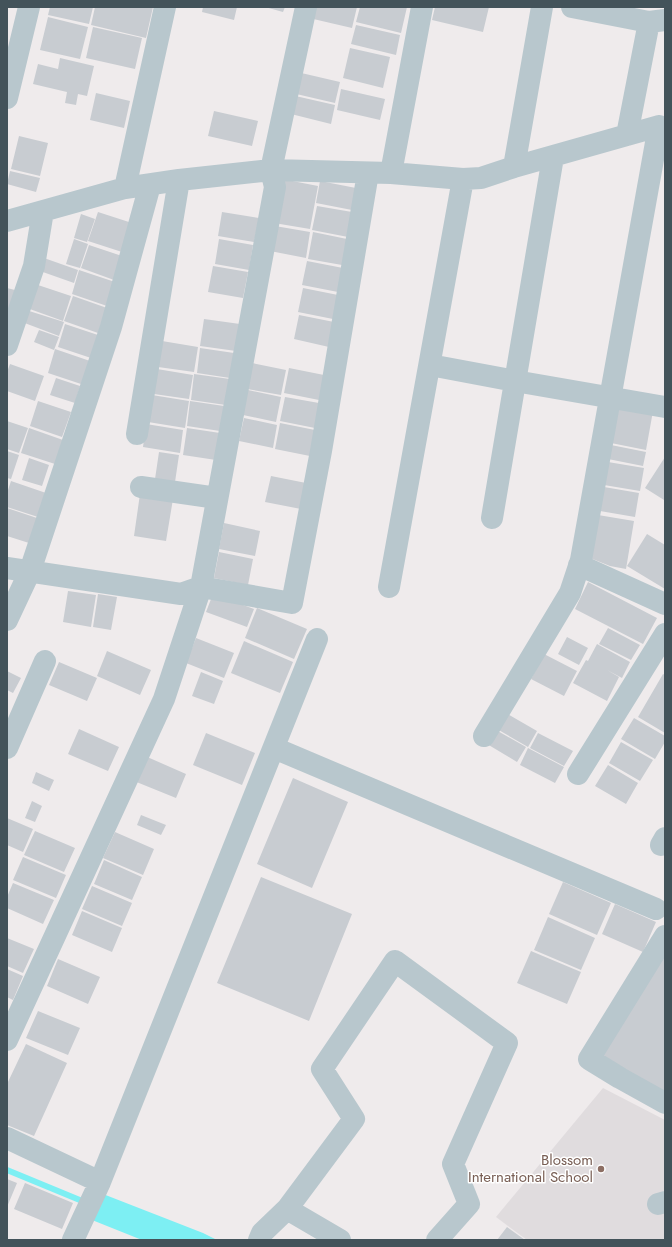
<svg xmlns="http://www.w3.org/2000/svg" width="672" height="1247" font-family="Jost,sans-serif">
	<rect width="100%" height="100%" fill="#efebec"/>
	<path fill="#e0dcde" d="M603,1088L665,1120V1240H527L496,1217Z"/>
	<path fill="#7deff3" d="M103,1194L203,1233L217,1240H142L92,1220Z"/>
	<g fill="none" stroke-linecap="round" stroke-linejoin="round">
		<path stroke="#7deff3" stroke-width="6" d="M7,1170L87,1203"/>
	</g>
	<path fill="#c8ccd1" d="M50,7H93L89,24L48,15Z
		M95,7H153L146,38L91,25Z
		M203,7H237L234,20L202,12Z
		M265,7H285L283,12Z
		M311,7H357L352,28L309,18Z
		M360,7H407L401,33L356,22Z
		M435,7H489L483,32L432,20Z
		M48,17L88,27L80,59L40,50Z
		M356,25L400,35L396,55L351,44Z
		M93,27L142,38L135,69L86,58Z
		M350,48L390,57L383,88L343,78Z
		M60,58L94,66L87,96L78,94L76,105L65,103L67,92L33,84L38,64L58,69Z
		M297,72L340,82L335,103L292,93Z
		M341,89L385,99L380,120L337,110Z
		M96,93L130,101L124,128L90,120Z
		M291,95L335,105L331,124L287,113Z
		M214,111L258,121L252,146L208,136Z
		M19,136L48,143L40,176L11,169Z
		M10,171L40,178L36,192L7,184Z
		M282,179L318,186L310,229L274,223Z
		M320,181L356,188L352,210L316,203Z
		M317,206L352,212L348,237L312,230Z
		M98,212L132,223L122,252L88,241Z
		M222,212L259,218L254,242L218,236Z
		M81,214L95,219L87,242L74,238Z
		M275,226L310,232L306,258L270,251Z
		M313,232L347,239L342,265L308,259Z
		M74,239L88,244L80,268L66,264Z
		M219,239L253,245L249,270L215,264Z
		M89,245L122,256L114,280L81,268Z
		M44,258L78,270L74,283L40,271Z
		M307,261L343,268L338,292L302,285Z
		M213,266L248,272L243,298L208,292Z
		M79,270L115,282L107,306L72,294Z
		M35,284L71,296L63,321L27,308Z
		M7,288L15,290L7,315Z
		M303,288L338,295L333,319L298,312Z
		M73,296L107,308L98,333L64,321Z
		M26,310L64,322L59,336L22,322Z
		M299,315L334,322L329,347L294,339Z
		M204,319L240,324L236,351L200,346Z
		M65,324L98,335L91,358L58,347Z
		M39,330L59,337L54,350L34,342Z
		M162,341L198,347L194,372L158,367Z
		M200,348L234,353L230,378L197,373Z
		M55,349L90,361L81,384L48,373Z
		M252,363L286,370L281,395L247,389Z
		M10,364L44,376L35,401L7,391V372Z
		M289,368L324,375L319,400L284,393Z
		M157,369L193,375L189,399L154,394Z
		M194,374L230,379L226,405L191,400Z
		M56,378L80,386L75,403L50,395Z
		M248,390L281,397L276,422L243,415Z
		M152,395L189,401L185,428L148,422Z
		M285,397L319,403L315,428L280,421Z
		M38,401L71,412L62,437L30,426Z
		M190,401L224,406L220,431L187,426Z
		M618,404L653,411L646,450L611,443Z
		M244,418L277,425L273,448L239,441Z
		M7,421L28,428L19,453L7,449Z
		M280,423L315,430L310,456L275,449Z
		M146,424L183,430L180,453L143,447Z
		M29,428L63,440L55,464L21,453Z
		M187,428L220,433L216,460L183,455Z
		M611,445L646,452L643,466L608,459Z
		M7,451L19,455L11,479L7,478Z
		M159,452L179,455L175,482L155,479Z
		M665,457V498L664,500L645,488Z
		M29,458L49,465L42,486L22,480Z
		M608,462L644,468L640,491L604,485Z
		M271,476L306,483L301,509L265,502Z
		M11,481L46,493L38,517L7,507V493Z
		M604,487L639,493L635,517L600,511Z
		M140,494L173,499L166,541L134,536Z
		M7,508L37,518L29,543L7,536Z
		M598,515L634,521L626,569L610,566L590,558Z
		M224,523L260,531L255,556L219,549Z
		M647,534L665,545V589L627,566Z
		M219,552L253,559L248,585L214,578Z
		M588,582L657,618L643,644L575,609Z
		M68,591L96,595L91,627L63,622Z
		M98,594L117,597L111,630L93,627Z
		M213,594L254,609L247,627L206,612Z
		M257,608L307,629L294,659L245,638Z
		M608,628L640,645L631,660L599,644Z
		M567,637L588,648L579,665L558,654Z
		M196,638L234,653L224,678L186,663Z
		M244,641L293,662L280,693L231,673Z
		M597,644L630,662L622,678L607,670L619,677L607,701L573,683L586,660L588,661Z
		M107,651L151,670L140,695L97,676Z
		M544,654L577,671L564,696L531,679Z
		M59,662L97,678L87,701L49,685Z
		M7,671L21,678L13,693L7,690Z
		M201,672L223,681L214,704L192,696Z
		M663,674L665,675V733L638,717Z
		M506,713L537,731L528,747L497,729Z
		M634,718L665,736V742L655,759L621,739Z
		M79,729L119,747L108,771L68,754Z
		M496,730L526,747L517,762L487,744Z
		M206,733L255,753L242,785L193,765Z
		M538,733L573,751L564,766L530,748Z
		M621,742L653,760L640,781L609,763Z
		M528,748L564,767L555,783L520,765Z
		M145,756L186,774L176,798L134,781Z
		M608,765L638,783L626,804L595,786Z
		M36,772L54,780L49,791L32,783Z
		M293,778L348,802L312,888L257,864Z
		M32,801L42,806L35,822L25,818Z
		M141,815L166,825L161,835L137,825Z
		M7,818L33,829L23,852L7,845Z
		M35,831L75,848L64,872L24,855Z
		M115,832L154,849L143,875L103,858Z
		M23,857L66,875L56,898L13,880Z
		M104,860L142,877L132,900L94,884Z
		M261,877L352,914L309,1021L217,983Z
		M563,882L611,903L597,935L549,914Z
		M13,883L54,900L43,924L7,908V897Z
		M92,886L132,903L122,926L82,909Z
		M615,904L656,922L643,952L602,934Z
		M82,911L122,928L112,952L72,935Z
		M548,917L595,938L581,970L534,950Z
		M7,938L34,949L23,973L7,966Z
		M665,940V1099L594,1056Z
		M531,951L581,972L567,1004L517,983Z
		M58,959L100,977L88,1004L47,986Z
		M7,969L23,976L13,1000L7,997Z
		M38,1011L80,1028L68,1055L26,1038Z
		M26,1044L67,1063L34,1136L7,1125V1084Z
		M7,1179L17,1183L7,1207Z
		M25,1183L73,1203L62,1229L14,1209Z
		M507,1227L525,1240H497Z"/>
	<g fill="none" stroke-linecap="round" stroke-linejoin="round">
		<path stroke="#b8c7cd" stroke-width="22" d="M572,7L649,22L665,20
			M7,98L29,7
			M627,135L649,22
			M514,167L542,7
			M391,173L422,7
			M125,188L165,7
			M7,221L125,188L179,180L271,170L391,173L463,179L481,178L514,167L659,126L665,130
			M7,345L34,266L43,211
			M430,365L515,381L665,407
			M137,434L179,180
			M141,487L217,498
			M492,518L553,157
			M579,565L665,604
			M7,568L181,594L201,587L292,603L321,451L368,173
			M389,587L463,179
			M7,620L30,571L111,327L150,185
			M484,736L570,593L581,560L659,126
			M7,748L45,661
			M274,748L656,909
			M578,774L665,634
			M661,845L665,838
			M665,936L589,1059L620,1078L665,1103
			M7,1040L164,699L201,587L275,187L271,170L306,7
			M7,1138L100,1182
			M658,1204L665,1202
			M287,1209L340,1240
			M73,1240L100,1182L317,639
			M259,1240L262,1233L287,1209L354,1119L322,1069L395,961L507,1043L453,1164L469,1204L437,1240"/>
	</g>
	<circle fill="#8d6e63" stroke="#fff" stroke-width="1.5" cx="601" cy="1169" r="4"/>
	<g text-anchor="middle" dominant-baseline="central" stroke-width="3" stroke-linejoin="round" paint-order="stroke">
		<g font-size="15" fill="#785e54" stroke="#fff" text-anchor="end">
			<text x="593" y="1160">Blossom<tspan x="593" dy="17">International School</tspan></text>
		</g>
	</g>
	<rect width="672" height="1247" fill="none" stroke="#43535a" stroke-width="16"/>
</svg>
